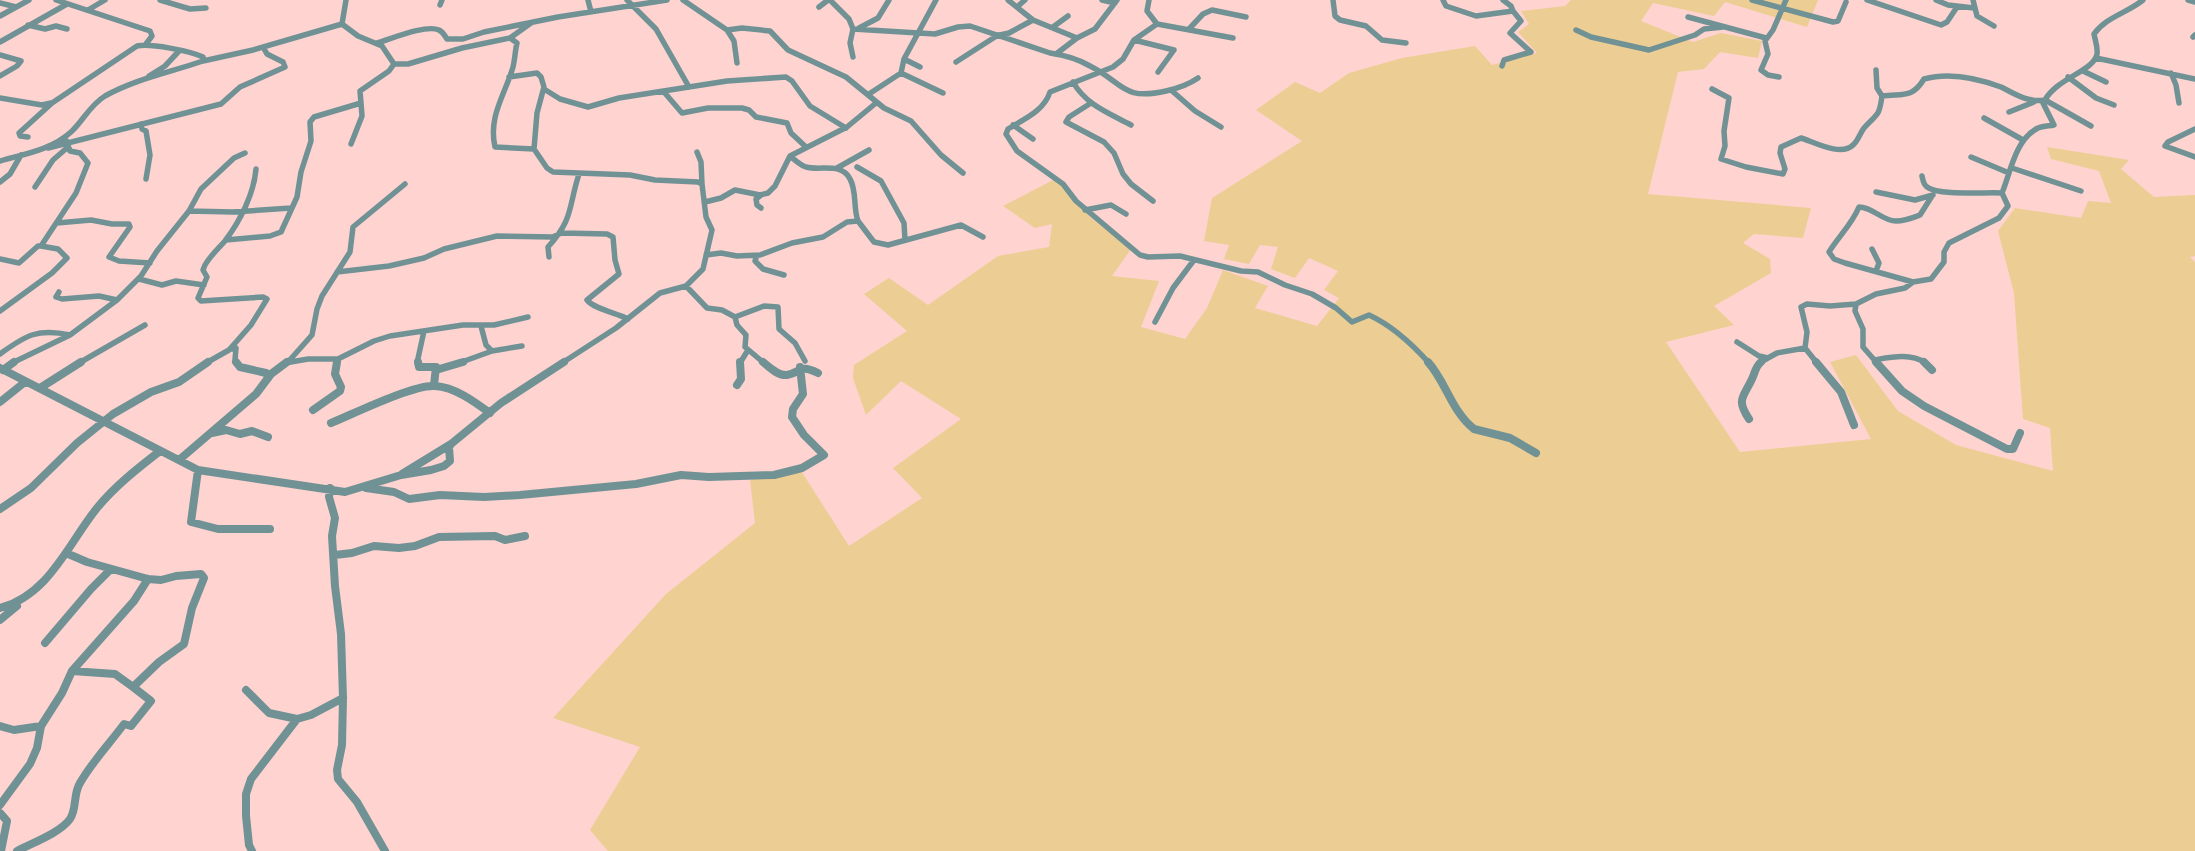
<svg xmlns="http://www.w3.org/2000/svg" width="2195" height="851" font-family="'DejaVu Sans',sans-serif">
	<rect width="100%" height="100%" fill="#ffd3d0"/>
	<path fill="#ecce94" d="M1571,0H1818L1807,27L1725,2L1714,16L1653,3L1641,21L1693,42L1721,33L1762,41L1758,58L1720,52L1704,69L1678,72L1648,194L1811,208L1803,238L1754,234L1743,243L1770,259L1771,273L1714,306L1734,325L1666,342L1740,452L1871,439L1830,362L1856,355L1898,411L1956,445L2053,471L2050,428L2023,419L2014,293L1998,231L2015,208L2081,218L2088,201L2111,203L2099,171L2051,159L2047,147L2129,160L2121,169L2154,197L2195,195V256L2190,257L2195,262V851H608L590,830L640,747L553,718L666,594L755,523L750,480L798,466L849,546L922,498L893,468L961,419L901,381L866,415L853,378L854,365L907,331L864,294L889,278L928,305L998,256L1049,247L1052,224L1035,228L1003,206L1057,178L1090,217L1131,249L1112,276L1159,281L1141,327L1185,339L1207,308L1223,270L1268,286L1255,308L1317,326L1339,298L1324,290L1338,271L1309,258L1295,278L1271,269L1278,247L1260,245L1249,264L1224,259L1229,245L1204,241L1212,198L1302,141L1256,110L1295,82L1320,93L1349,73L1402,58L1475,46L1492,65L1537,53L1518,32L1529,24L1521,11L1565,6Z"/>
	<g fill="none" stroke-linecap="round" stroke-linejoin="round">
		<path stroke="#719295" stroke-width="5.5" d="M56,0L150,31L152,36L146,44
			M160,0L190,9L206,8
			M588,0L591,12
			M627,0L656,29L689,87
			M683,0L727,30L742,28L770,31L788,50L846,77L884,108L911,121L941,155L963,173
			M830,0L849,19L853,29L850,43L853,57
			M1008,0L1033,20L1077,38L1095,29L1117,0
			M1102,0L1115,3
			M1149,0L1147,11L1157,24
			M1333,0L1335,16L1340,20L1366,26L1382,40L1406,43
			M1443,0L1446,6L1476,16L1513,11L1511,6L1503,0
			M1752,0L1833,22L1838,21L1846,2
			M1867,0L1941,25L1947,22L1957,7
			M1936,0L1948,5L1974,8
			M1973,0L1977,16L1994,26
			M2188,0L2195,2
			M0,3L16,7
			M440,5L442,0
			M819,7L828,0
			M1017,7L1025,0
			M88,10L105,0
			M0,16L29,0
			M1688,17L1766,38
			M531,23L510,38L517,43C515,51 515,59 513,67C505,95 488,116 495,147L534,149L547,168L553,172L630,175L655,180L698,182L702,184L706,217L712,230L703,269L686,286L660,293L616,328L562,363
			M342,24L358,36L382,46L394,64H408L462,48L510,38
			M342,24L346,0
			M28,25L45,29L56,26L67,29
			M1053,27L1068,16
			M859,28L878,18L889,0
			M853,29L935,34L958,27L970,26L1050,53C1064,55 1078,59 1090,66C1124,83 1122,101 1166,91C1179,88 1188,85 1198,78
			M1189,29L1203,14L1212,10L1246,17
			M727,30L734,41L737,63
			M1576,30L1591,37L1649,50L1695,35L1704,29L1723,27
			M1000,35L1009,33L1033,20
			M2193,37L2195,35
			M1233,38L1157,24L1134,40L1123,59L1113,67L1050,92C1044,111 1024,119 1008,129L1006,134L1017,151L1063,184L1076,201L1140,255L1148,257L1180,256L1241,271L1258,272L1285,285L1312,294L1336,308L1352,322L1369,315C1393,326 1412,344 1429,363
			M1134,40L1174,50L1158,72
			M0,42L67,4
			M377,43C391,39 426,24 439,30C443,32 445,36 447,39H463L484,32L558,17L667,0
			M1056,54L1077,38
			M0,55L21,61L17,66L0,76
			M2096,58L2195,79
			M904,59L920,67
			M956,62L998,35
			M1502,66L1504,60L1531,52L1510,33L1521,21L1513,11
			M1876,70L1877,88L1882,96
			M2083,71L2106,82
			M901,73L943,93
			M2171,73L2176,85L2179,103
			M149,76L165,66L179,51
			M509,77L537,73L541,77L544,87L537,113L534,149
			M1779,77L1768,75L1761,70L1768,54L1765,41L1773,30L1786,0
			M2068,77L2096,98L2114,105
			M1073,82C1086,105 1109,113 1131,125
			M544,89L560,99L588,107L619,98L727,81L786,77L792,81L810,106L846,128
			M1712,89L1729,98L1724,131L1725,146L1721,159L1746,167L1783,174L1785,169L1780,153L1781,147L1801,138C1814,142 1841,157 1853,145C1858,141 1860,133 1864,128C1877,113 1879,118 1882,96C1902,93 1912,99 1924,79C1949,72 1977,78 2001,87C2015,94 2028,103 2045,100C2057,78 2094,71 2097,54C2098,47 2095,40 2094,34C2106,17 2127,13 2143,0
			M1171,90L1195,111L1221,127
			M664,92L682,113L708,108H742L749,110L756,117L787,123L791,133L806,147
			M869,94L901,73L904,59L936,0
			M0,98L42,105L51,103
			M2045,100L2091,126
			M1091,103L1069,117L1066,122L1104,142L1114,153L1123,174L1131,184L1153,201
			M2009,112L2034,102
			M1984,118L2023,140
			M141,124L142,129L146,131L150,155L146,179
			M1013,125L1033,139
			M2195,129L2168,142L2165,146L2195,157
			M28,137L20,136L19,133L52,103L137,46C150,43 190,51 203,57V61L253,50L342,24
			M351,144L362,116L361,103
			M48,148L221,104L240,87L285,67L283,62L267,54L263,47
			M697,152L701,162L702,184
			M1971,157L2009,173
			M0,161C24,154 51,150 71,132C83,121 90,105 105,96C135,79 171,72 203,61
			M857,167L881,181L904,223L905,240
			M837,168L869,150
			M2012,168L2081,191
			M1922,176C1923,180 1923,184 1927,187C1939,196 1985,192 2002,193
			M0,182L10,174L21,155
			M35,187L53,160L68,147
			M1876,192L1915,200L1933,195
			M761,195L756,199L757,205L761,208
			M705,202L721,198L735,190L760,195L768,193L775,186L790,156L847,127L876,103
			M1085,210L1111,205L1126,214
			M189,211L233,212L291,208
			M858,221L874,242L888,245L961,225L983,237
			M57,223L91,220L112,224H129L130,227L109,257L119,261L150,263
			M226,240L270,236L281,232L297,197L301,172L311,141L310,122L314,117L361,103L360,91L389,71L394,64
			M1872,249L1879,263L1876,271
			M706,255L721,253L737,256L760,255L792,243L823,237L847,222L858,221C853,208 857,191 850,179C841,162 821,171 806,167C800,165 795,160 790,156
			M757,255L755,261L763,269L784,275
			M549,257L548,247C574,218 568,208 579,174
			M0,259L19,263L38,246H41L76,193L88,163L80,153L70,151L66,140
			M337,272L389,266L424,258L444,249L497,236L553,237L561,233L607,234L613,237L615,260L619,274L587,300C594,309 617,313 628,319
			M139,279L162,285L176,281L204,285
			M1913,282L1845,263L1834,259L1829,252C1839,236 1852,224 1859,207C1873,207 1882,221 1896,221C1905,221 1912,218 1920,215L1932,196
			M686,286L707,308L722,310L735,317L737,325L746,335L745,347L764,363
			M59,292L56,297L62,299L99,296L117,300
			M0,311L52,273L67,258L58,249L41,246
			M735,317L764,306L778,307L779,329L795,343L805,361
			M1155,322L1173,288L1194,260
			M481,326L486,345L492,351L522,346
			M1737,342L1759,356L1768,358
			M230,349L236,348L235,360L237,363
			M0,354C26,335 38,328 70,335L117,300L141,276L157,251L189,211L201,189L234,158L245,153
			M1874,360C1892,357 1910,353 1926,363
			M288,362L312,335L317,309L322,296L350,252L353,227L405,184
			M12,363L70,335
			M79,363L145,325
			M206,363L229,350L251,325L267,299L263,297L201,301L198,298L207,277L203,270L205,265C210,256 218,249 225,241C240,221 254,194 256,169
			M285,363L308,359H338L374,341L390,336L463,325H494L528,317
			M337,363L338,359
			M417,363L424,331
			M459,363L492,351
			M740,363L748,350
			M1759,363L1777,353L1805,348
			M1817,363L1805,348L1807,332L1801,307L1807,304L1830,306L1856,304
			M1877,363L1863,347V329L1855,311L1856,304L1876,294L1905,288L1913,282L1931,279L1944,262V252L1949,243L1999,218L2008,206L2002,193C2011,171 2015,140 2038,128C2043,126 2049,126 2054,125L2042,101"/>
		<path stroke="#719295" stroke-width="8" d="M236,362L240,367L266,373L268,378
			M418,362L419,367H436L434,385
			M763,362C769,367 778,376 787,375C802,372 799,364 818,373
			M1428,362C1446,382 1452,412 1474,429L1510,438L1536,453
			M1816,362L1841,392L1854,425
			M1876,362L1902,391L1924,406L2007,449H2013L2020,433
			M1924,362L1932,370
			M0,368L198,470L345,492L401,475L431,470L444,466L450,461L449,447L451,444L501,403L564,362
			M3,370L14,362
			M436,370L463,362
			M737,385L741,379L740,362
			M40,388L81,362
			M0,402L25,382
			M313,410L340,391L341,387L335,374L337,362
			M1749,419C1736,399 1743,398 1752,379C1755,373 1755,367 1761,362
			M331,423C353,414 414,384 435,386C455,387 475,402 490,413
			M212,433L226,430L240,434L252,431L268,437
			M179,460L256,394L271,374L287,362
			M198,470L191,522L218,529H270
			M402,474L451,444
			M330,488L329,497L335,518L332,536L335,586L341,634L343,698L342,745L337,770L338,779L357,802L385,851
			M366,488L394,492L409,499L440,495L484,497L520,495L636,484L681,475L709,477L774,475L802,468L824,455L804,435L792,417L793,409L803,394L800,367
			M0,509L31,488L77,443L113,414L151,392L179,382L208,362
			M335,555L352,553L374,546L399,548L415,546L439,537L495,536L505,540L525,536
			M0,608C49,595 68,544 97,508C115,486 138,468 160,451
			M0,620L17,606
			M45,643L91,589L111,569
			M72,671L115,674L133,687
			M246,690L269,713L297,719
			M0,726L14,730L41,726
			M0,805L30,764L37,748L41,726L62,693L72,671L134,601L148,579
			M0,813L7,821L1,851
			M17,851C32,843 60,833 70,819C77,809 73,794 80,783C92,762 110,743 124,724L131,726L151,701L133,687L159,662L184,644L192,608L204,578L201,574L176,576L161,580L148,579L87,562L66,553
			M252,851L249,845L246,816V794L251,779L297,719L311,715L343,698"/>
	</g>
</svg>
